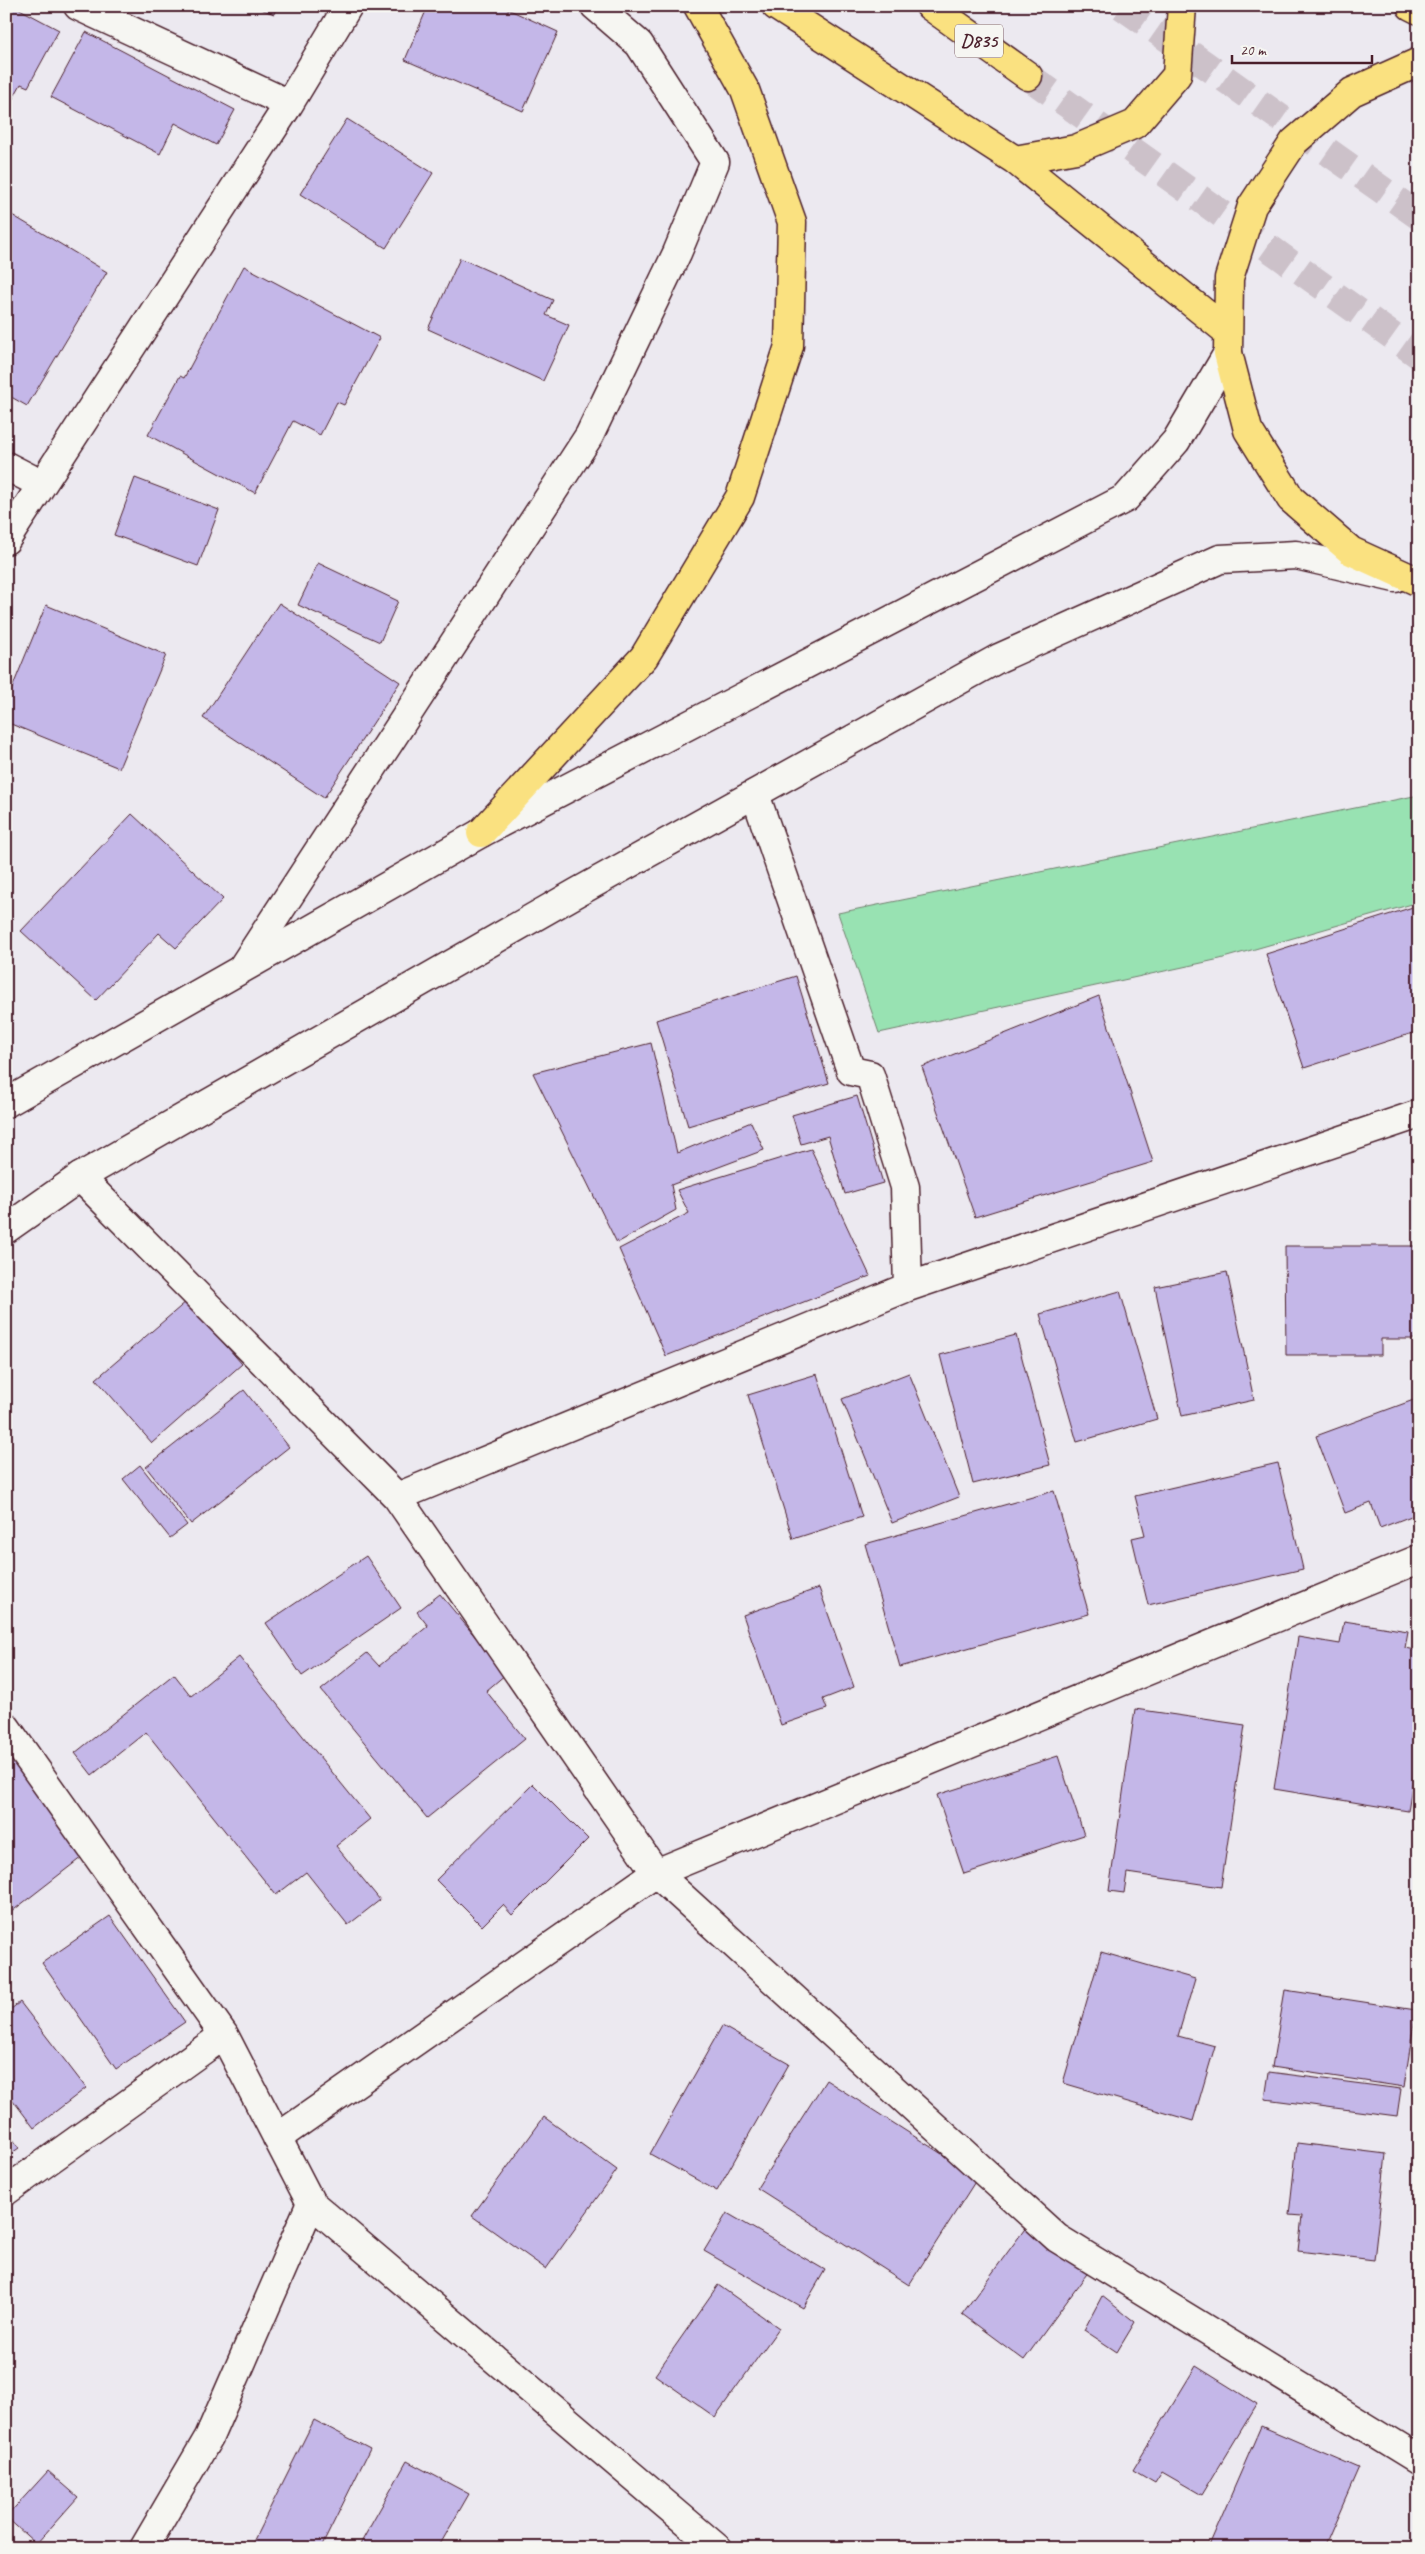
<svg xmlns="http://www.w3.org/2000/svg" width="1425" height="2554" font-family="Caveat,sans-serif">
	<rect width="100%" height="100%" fill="#ece9f0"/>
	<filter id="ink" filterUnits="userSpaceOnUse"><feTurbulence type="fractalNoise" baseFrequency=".02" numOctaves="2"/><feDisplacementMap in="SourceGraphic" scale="10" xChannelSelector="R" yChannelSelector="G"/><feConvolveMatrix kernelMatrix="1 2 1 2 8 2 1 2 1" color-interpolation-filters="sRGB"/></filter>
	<g filter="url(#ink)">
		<path fill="#98e2b2" stroke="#71806e" d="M1419,795V902L1220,959L879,1033L838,913Z"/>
		<path fill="#c4b7e8" stroke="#4a1f2b" d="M6,6H14L59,30L28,87L21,84L6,111Z
			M253,6H277L274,14Z
			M428,6H501L558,32L523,111L405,60Z
			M86,32L235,110L216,145L175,123L160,154L51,97Z
			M347,119L433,173L386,248L300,194Z
			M12,215L107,272L27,406L6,394V224Z
			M460,258L553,300L546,315L569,325L543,381L428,329Z
			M244,266L380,338L344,405L337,402L320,435L293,421L255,493L148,435L180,376L184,378Z
			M135,478L219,510L198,566L114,535Z
			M318,563L398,601L380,642L298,605Z
			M279,603L400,682L324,798L203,718Z
			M46,605L166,655L119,768L6,722V703Z
			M132,814L223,899L176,948L159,933L96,1000L21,931Z
			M1419,905V1031L1304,1068L1266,954Z
			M796,976L829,1083L688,1126L656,1020Z
			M1099,996L1153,1162L975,1217L922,1067Z
			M651,1043L677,1153L751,1122L764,1150L671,1185L676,1210L617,1243L533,1073Z
			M857,1096L883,1183L845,1194L828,1136L801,1144L792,1115Z
			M811,1149L870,1276L666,1356L619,1249L689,1213L677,1190Z
			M1285,1246H1419V1339H1381V1355H1286Z
			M1227,1272L1254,1400L1182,1416L1155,1287Z
			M1120,1291L1157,1419L1077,1442L1040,1314Z
			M187,1301L242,1364L152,1443L96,1379Z
			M1016,1335L1050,1465L973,1484L940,1355Z
			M909,1373L959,1497L892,1523L842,1399Z
			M817,1374L862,1517L793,1539L748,1395Z
			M244,1390L289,1447L191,1524L146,1467Z
			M1419,1398V1513L1380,1528L1371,1503L1345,1513L1316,1436Z
			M1278,1463L1303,1569L1148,1605L1132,1538L1145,1535L1135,1496Z
			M140,1465L187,1525L170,1538L123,1479Z
			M1054,1491L1089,1614L900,1667L865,1544Z
			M366,1556L401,1608L302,1676L266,1623Z
			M819,1588L854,1687L823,1699L827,1709L781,1725L743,1615Z
			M440,1594L506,1674L486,1691L525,1739L427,1818L321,1690L367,1653L379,1666L428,1626L417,1612Z
			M1344,1621L1408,1631L1405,1648L1419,1651V1766H1415L1408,1811L1274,1789L1298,1637L1340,1644Z
			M239,1657L370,1819L336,1846L380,1900L348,1925L306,1872L276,1895L146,1732L92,1775L75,1753L174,1674L191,1696Z
			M1135,1709L1245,1725L1221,1887L1127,1873L1124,1893L1109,1891Z
			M6,1745L91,1850L6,1916Z
			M1058,1756L1084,1835L964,1874L937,1795Z
			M533,1784L588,1839L512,1915L503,1905L482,1926L436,1880Z
			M110,1916L185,2022L116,2069L42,1963Z
			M1101,1952L1195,1979L1178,2036L1215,2046L1193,2121L1063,2083Z
			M1285,1990L1416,2010L1404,2087L1272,2067Z
			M20,2002L86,2088L34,2128L6,2091V2013Z
			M722,2026L789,2064L717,2191L650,2154Z
			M1269,2072L1401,2089L1397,2116L1265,2099Z
			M826,2080L978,2177L909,2285L757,2188Z
			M544,2117L617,2170L546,2269L472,2216Z
			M6,2129L19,2148L6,2157Z
			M1297,2143L1386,2154L1374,2260L1298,2251L1302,2216L1289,2215Z
			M727,2213L825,2270L803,2308L704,2251Z
			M1027,2226L1089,2271L1024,2360L962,2314Z
			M718,2285L779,2328L715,2417L655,2375Z
			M1102,2296L1135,2322L1117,2352L1084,2330Z
			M1196,2366L1257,2404L1202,2495L1162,2472L1155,2483L1133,2470Z
			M314,2420L370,2449L321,2548H260L252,2544Z
			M1261,2426L1359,2468L1324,2548H1208Z
			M407,2461L469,2494L438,2548H358Z
			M48,2471L78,2497L36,2544L6,2517Z"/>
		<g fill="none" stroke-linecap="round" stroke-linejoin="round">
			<path stroke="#ccc1c9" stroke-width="28" stroke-dasharray="28 14" stroke-linecap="butt" d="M1122,6L1419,216
				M1028,76L1419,355"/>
			<defs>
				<path id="minor" d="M78,6L289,104
					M6,466L41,484
					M6,540L289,104L348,6
					M755,794L851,1071L870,1075L905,1187L908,1287
					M242,968L589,436L677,253L715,162L639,44L595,6
					M80,1177L397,1497L656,1873L1057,2238L1419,2460
					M397,1497L908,1287L1419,1114
					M6,1727L224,2035L311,2203L717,2548
					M277,2138L656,1873L1419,1559
					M6,2191L224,2035
					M144,2548L209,2437L311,2203"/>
				<path id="secondary" d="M6,1103L481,833L1126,498L1176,441L1228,353
					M6,1229L80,1177L578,892L999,658L1220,559L1296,555L1395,578"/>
				<path id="trunk" d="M776,6L1015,160L1228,332
					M930,6L1028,76
					M1411,6L1419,10
					M1419,62L1352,92L1294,142L1252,206L1229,278L1228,353L1248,430L1291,499L1351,551L1419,582
					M1015,160L1076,149L1135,124L1177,75L1182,6
					M481,833L644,657L740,497L789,346L792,222L745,90L698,6"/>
			</defs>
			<use href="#minor" stroke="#4a1f2b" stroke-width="31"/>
			<use href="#secondary" stroke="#4a1f2b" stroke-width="31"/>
			<use href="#trunk" stroke="#4a1f2b" stroke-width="31"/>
			<use href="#minor" stroke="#f6f6f2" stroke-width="28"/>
			<use href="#secondary" stroke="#f6f6f2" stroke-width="28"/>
			<use href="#trunk" stroke="#fae180" stroke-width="28"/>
		</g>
	</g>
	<g text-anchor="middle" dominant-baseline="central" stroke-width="4.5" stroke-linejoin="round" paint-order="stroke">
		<rect fill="#f6f6f2" stroke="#7e6067" stroke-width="1" x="955" y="24.5" width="48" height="33" rx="4"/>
		<g font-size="19" font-weight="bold" fill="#4a1f2b">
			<text x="979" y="41">D835</text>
		</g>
	</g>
	<rect width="1425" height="2554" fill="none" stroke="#f6f6f2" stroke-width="25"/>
	<rect x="12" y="12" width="1400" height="2529" fill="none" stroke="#4a1f2b" stroke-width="2" filter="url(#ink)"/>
	<path d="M1232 55v8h140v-8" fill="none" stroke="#4a1f2b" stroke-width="2.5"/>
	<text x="1240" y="55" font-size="15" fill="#4a1f2b" stroke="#f6f6f2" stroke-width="4" paint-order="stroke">20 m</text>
</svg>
